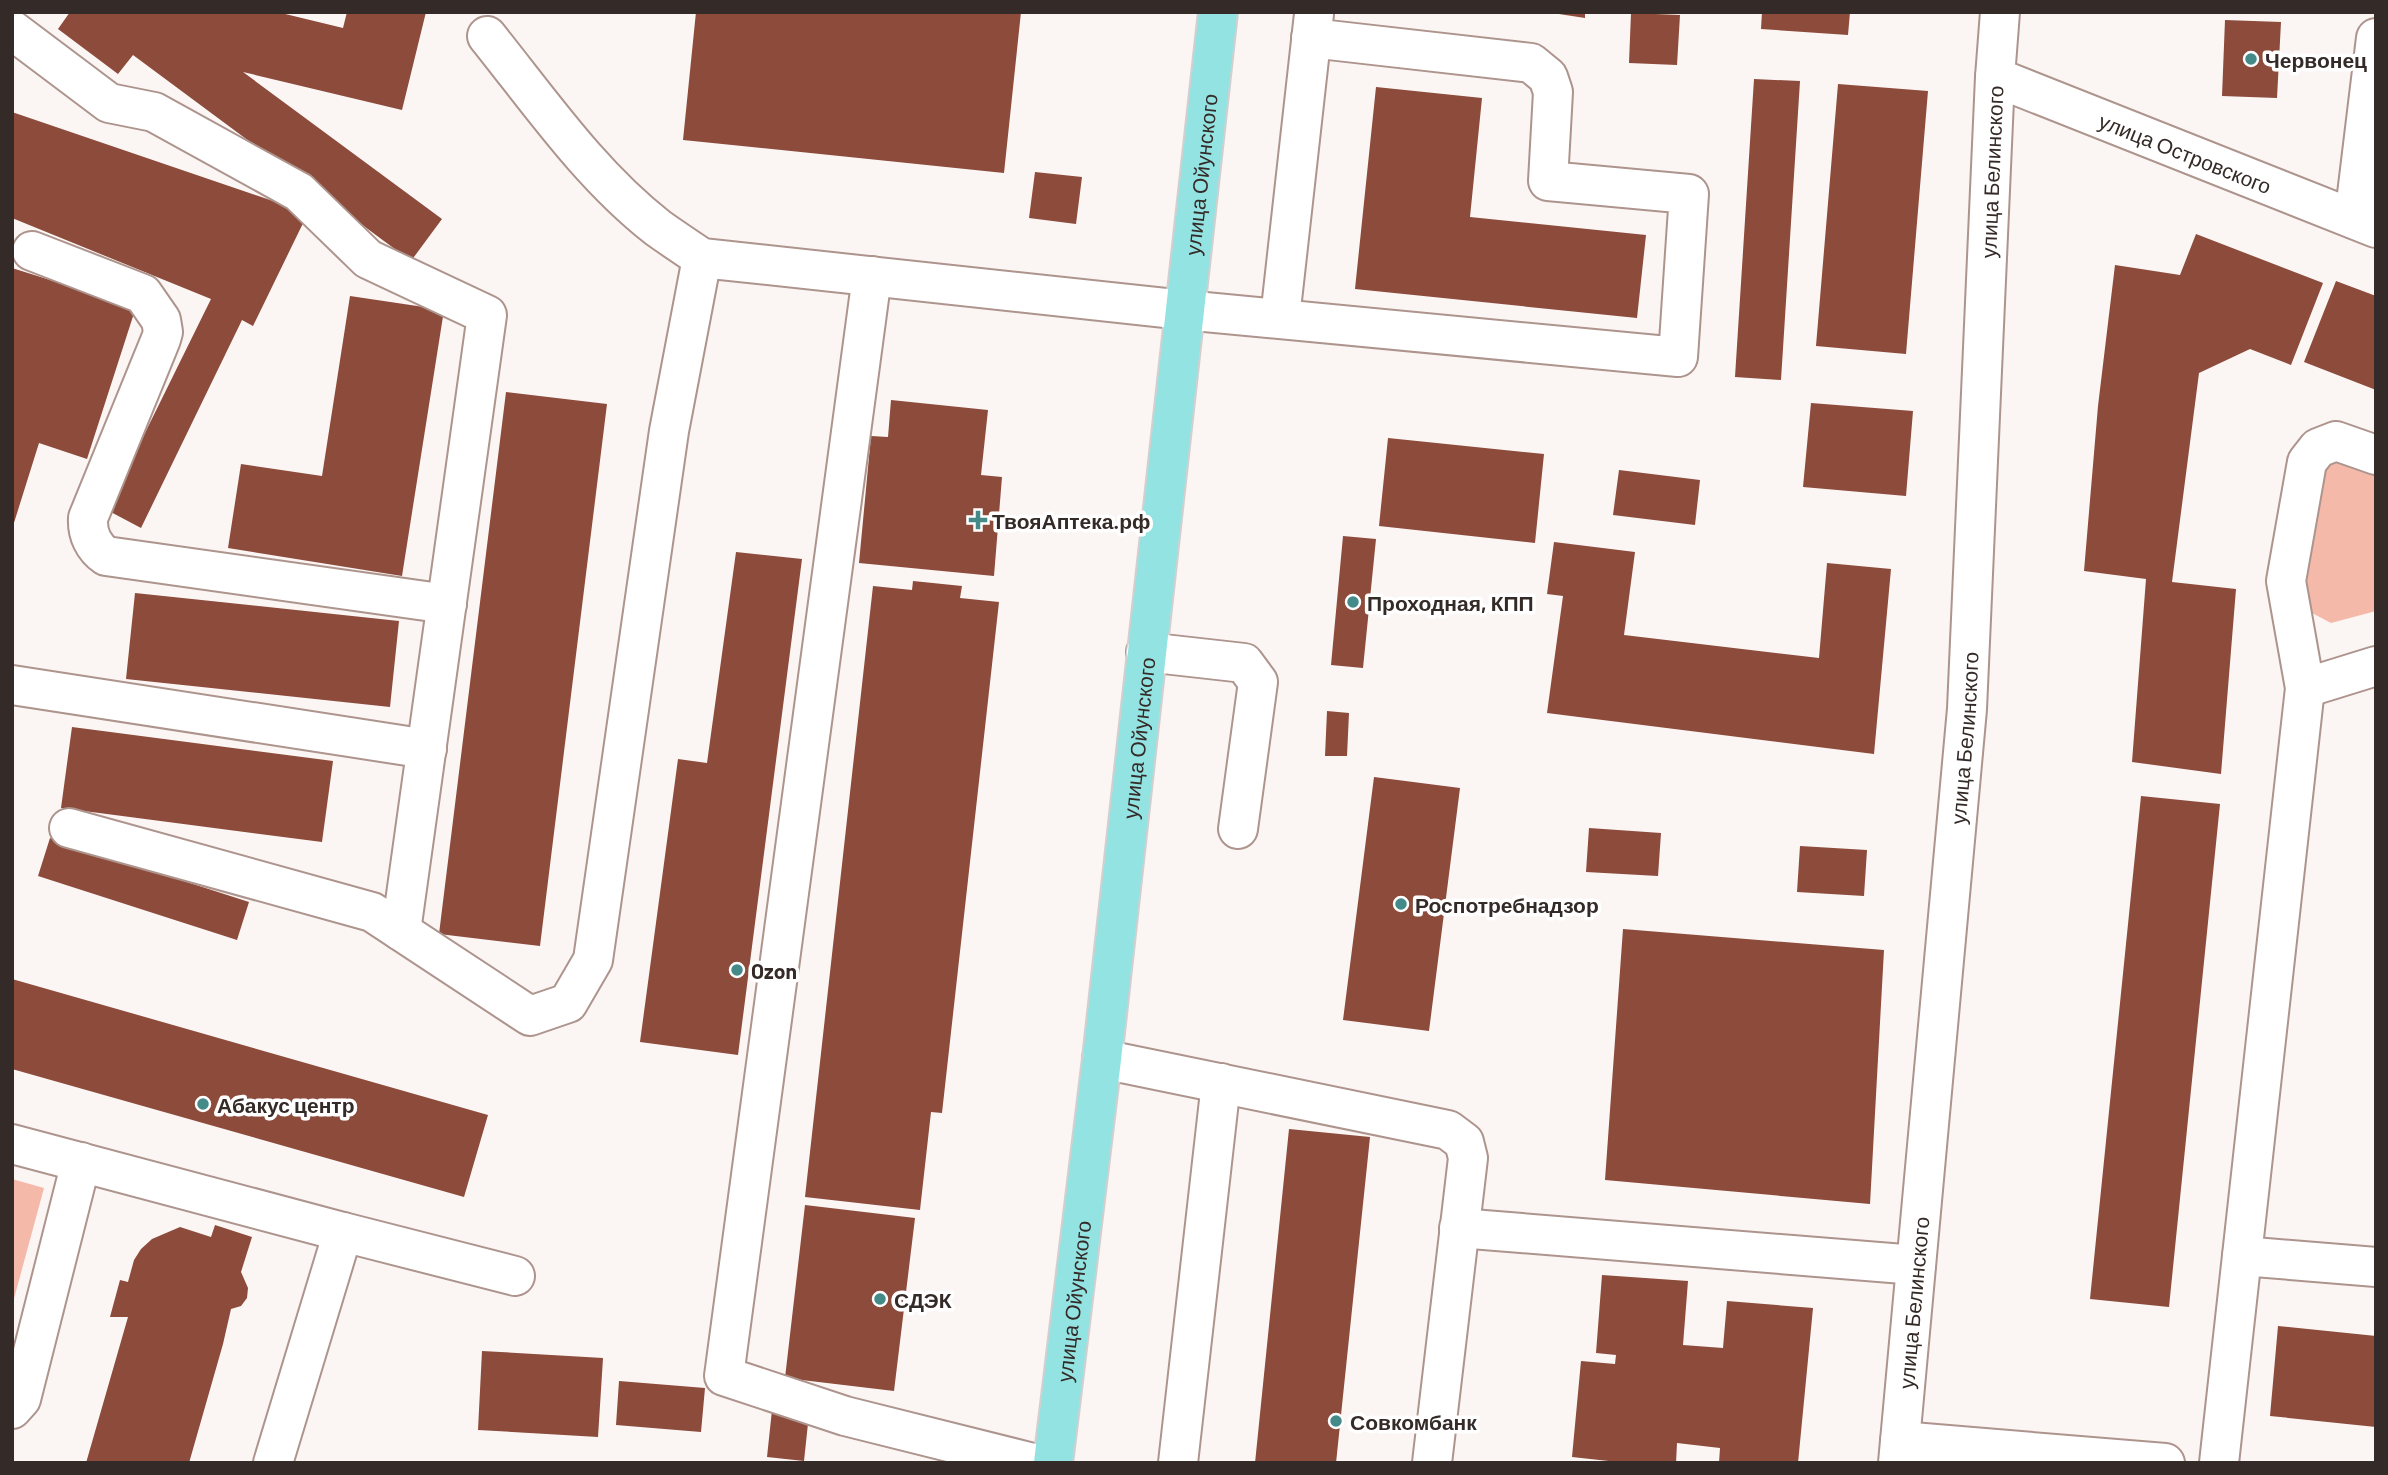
<svg xmlns="http://www.w3.org/2000/svg" width="2388" height="1475" font-family="Barlow,sans-serif">
	<rect width="100%" height="100%" fill="#fbf5f4"/>
	<path fill="#f5b9a9" d="M2317,440L2376,461V611L2331,623L2312,613L2299,596Z
		M12,1179L44,1188L12,1306Z"/>
	<path fill="#8c4b3b" d="M70,12H277L343,28L347,12H426L402,110L243,72L442,219L411,261L133,55L118,74L58,29Z
		M696,12H1021L1004,173L683,140Z
		M1546,12H1585V18Z
		M1762,12H1850L1848,35L1761,29Z
		M1631,13L1680,15L1677,65L1629,63Z
		M2225,20L2281,22L2277,98L2222,96Z
		M1754,79L1800,81L1781,380L1735,377Z
		M1838,84L1928,91L1906,354L1816,346Z
		M1376,87L1482,98L1470,217L1646,235L1637,318L1355,289Z
		M12,112L308,213L253,326L242,320L141,528L107,510L211,299L12,218Z
		M1035,172L1082,177L1076,224L1029,218Z
		M2196,234L2323,283L2291,365L2250,349L2199,373L2172,582L2236,589L2221,774L2132,762L2146,579L2084,571L2098,406L2115,265L2180,275Z
		M12,268L136,307L87,459L39,443L13,526Z
		M2336,281L2376,296V390L2304,362Z
		M350,296L444,310L402,576L228,548L241,464L322,476Z
		M506,392L607,404L540,946L439,934Z
		M891,400L988,410L981,475L1002,477L994,576L859,563L871,436L888,437Z
		M1811,403L1913,411L1906,496L1803,487Z
		M1388,438L1544,454L1535,543L1379,526Z
		M1619,470L1700,480L1695,525L1613,515Z
		M1343,536L1376,539L1363,668L1331,665Z
		M1554,542L1635,552L1624,635L1819,658L1827,563L1891,569L1874,754L1547,713L1563,596L1547,594Z
		M736,552L802,559L738,1055L640,1042L678,759L707,763Z
		M913,581L962,586L960,598L999,602L942,1113L931,1112L920,1210L805,1197L873,586L912,590Z
		M135,593L399,621L390,707L126,679Z
		M1327,711L1349,713L1347,756H1325Z
		M72,727L333,761L322,842L61,808Z
		M1374,777L1460,788L1429,1031L1343,1020Z
		M2141,796L2220,804L2169,1307L2090,1299Z
		M1589,828L1661,833L1658,876L1586,872Z
		M50,838L249,902L237,940L38,876Z
		M1800,846L1867,850L1864,896L1797,892Z
		M1623,929L1884,950L1870,1204L1605,1180Z
		M12,979L488,1115L464,1197L12,1069Z
		M1289,1129L1370,1137L1336,1463H1255Z
		M805,1205L915,1218L894,1391L785,1378Z
		M215,1225L252,1237L241,1272L248,1288L247,1298L241,1306L231,1309L223,1344L189,1463H86L128,1317H110L120,1280L128,1282L134,1260L141,1249L152,1239L180,1227L211,1237Z
		M1602,1275L1688,1281L1683,1345L1723,1348L1727,1301L1813,1308L1798,1463H1719L1720,1448L1677,1443L1676,1463H1627L1572,1457L1581,1361L1615,1364L1616,1355L1596,1353Z
		M2278,1326L2376,1336V1427L2270,1416Z
		M482,1351L603,1358L598,1437L478,1430Z
		M619,1381L705,1388L701,1432L616,1425Z
		M772,1410L809,1414L804,1461L767,1457Z"/>
	<g fill="none" stroke-linecap="round" stroke-linejoin="round">
		<defs>
			<g id="minor">
				<path d="M12,30L109,103L154,112L299,192L368,259L487,315L401,931"/>
				<path d="M487,36C540,102 590,175 658,228C672,238 687,248 702,258L1184,310L1678,357L1689,194L1548,181L1553,92L1548,77L1531,63L1311,38"/>
				<path id="s1" d="M1995,77L2376,228"/>
				<path d="M2354,219L2376,38"/>
				<path d="M32,251L143,294L161,320L163,332L161,339L88,518C87,534 94,548 106,556L447,604"/>
				<path d="M872,276L724,1376L845,1416L1033,1463"/>
				<path d="M1280,318L1314,14"/>
				<path d="M1146,652L1244,663L1258,682L1238,829"/>
				<path d="M12,685L427,749"/>
				<path d="M2305,688L2376,666"/>
				<path d="M69,828L372,912L530,1016L568,1003L593,960L669,431L702,258"/>
				<path d="M1102,1059L1448,1130L1464,1142L1468,1158L1432,1463"/>
				<path d="M12,1144L343,1232L273,1463"/>
				<path d="M1459,1228L1916,1265"/>
				<path d="M343,1232L515,1276"/>
				<path d="M2242,1256L2376,1267"/>
				<path d="M12,1409L21,1399L81,1162"/>
				<path d="M1900,1441L2165,1463"/>
				<path d="M1178,1463L1221,1083"/>
				<path id="s2" d="M1898,1463L1967,709L1995,77L2000,12"/>
				<path d="M2219,1463L2305,688L2286,581L2307,462L2318,448L2336,441L2376,455"/>
			</g>
			<g id="major">
				<path id="s3" d="M1053,1463L1102,1059L1218,12"/>
			</g>
		</defs>
		<use href="#minor" stroke="#ad948d" stroke-width="42"/>
		<use href="#major" stroke="#d2d0cf" stroke-width="42"/>
		<use href="#minor" stroke="#fff" stroke-width="38"/>
		<use href="#major" stroke="#93e3e2" stroke-width="38"/>
	</g>
	<g fill="#438a89" stroke="#fff" stroke-width="2.5">
		<circle cx="2251" cy="59" r="7"/>
		<path d="M974.5 509.5h7v7h7v7h-7v7h-7v-7h-7v-7h7z"/>
		<circle cx="1353" cy="602" r="7"/>
		<circle cx="1401" cy="904" r="7"/>
		<circle cx="737" cy="970" r="7"/>
		<circle cx="203" cy="1104" r="7"/>
		<circle cx="880" cy="1299" r="7"/>
		<circle cx="1336" cy="1421" r="7"/>
	</g>
	<g text-anchor="middle" dominant-baseline="central" stroke-width="7" stroke-linejoin="round" paint-order="stroke">
		<g font-size="21" font-weight="bold" fill="#342a27" stroke="#fff" text-anchor="start">
			<text x="2265" y="59">Червонец</text>
			<text x="992" y="520">ТвояАптека.рф</text>
			<text x="1367" y="602">Проходная, КПП</text>
			<text x="1415" y="904">Роспотребнадзор</text>
			<text x="751" y="970">Ozon</text>
			<text x="217" y="1104">Абакус центр</text>
			<text x="894" y="1299">СДЭК</text>
			<text x="1350" y="1421">Совкомбанк</text>
		</g>
		<g font-size="21" fill="#342a27" stroke="#fff">
			<text stroke="none"><textPath href="#s1" startOffset="205">улица Островского</textPath></text>
			<text stroke="none"><textPath href="#s2" startOffset="1295">улица Белинского</textPath></text>
			<text stroke="none"><textPath href="#s3" startOffset="1297">улица Ойунского</textPath></text>
			<text stroke="none"><textPath href="#s3" startOffset="730">улица Ойунского</textPath></text>
			<text stroke="none"><textPath href="#s2" startOffset="728">улица Белинского</textPath></text>
			<text stroke="none"><textPath href="#s3" startOffset="163">улица Ойунского</textPath></text>
			<text stroke="none"><textPath href="#s2" startOffset="161">улица Белинского</textPath></text>
		</g>
	</g>
	<rect width="2388" height="1475" fill="none" stroke="#342a27" stroke-width="28"/>
</svg>
